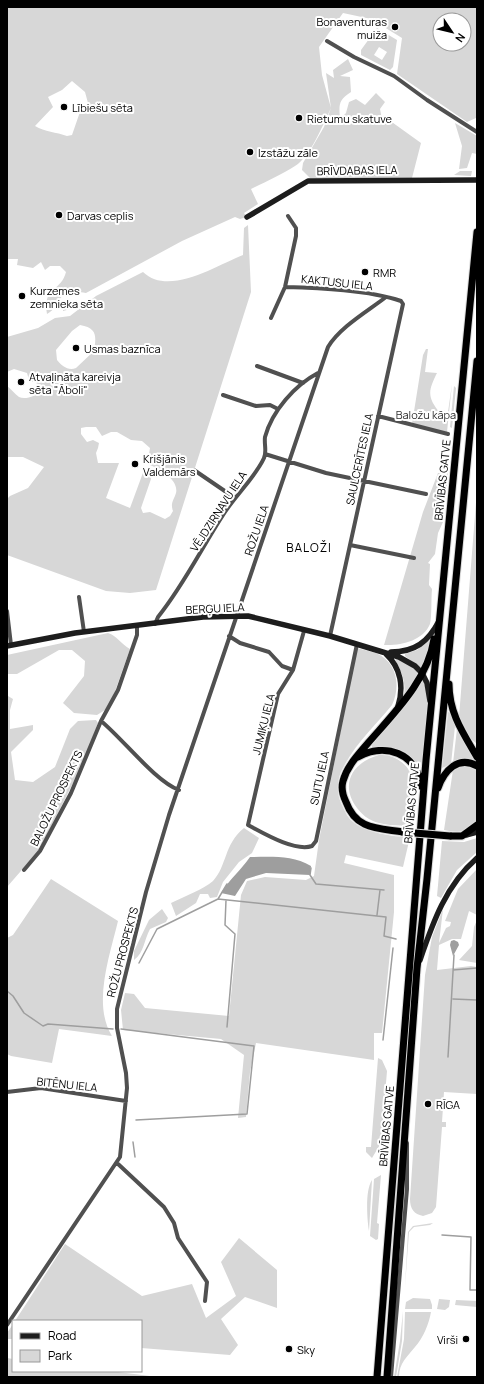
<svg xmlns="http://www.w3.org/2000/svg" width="484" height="1384" font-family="Manrope,sans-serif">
	<rect width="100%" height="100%" fill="#fff"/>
	<path fill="#d7d7d7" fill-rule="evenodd" d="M7,7H477L476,118L467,122L397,74L402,38L371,19L343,13L319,47L322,75L331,108L326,73L334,78L333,70L348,59L353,70L340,76L350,77L351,92C338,100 339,105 340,119L346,113L349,102L356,99L365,105L376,93L385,102L380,109L382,119L389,120L421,143L412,178H310L302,170L303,163L324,127L331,108C323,124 311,156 295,166C283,174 265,182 251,189L258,204L244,213L247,217L240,219L235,217L182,241L86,293C52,289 65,304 47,314C42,287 61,292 66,272L60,266H50L45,270L41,262L33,268L17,265L18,259H7ZM440,20H464V44H440ZM72,81L85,92L88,103L81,109L72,135L67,136C56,132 45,132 35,126L53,107L48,97L62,90Z
		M377,28L397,40L393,67L390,70L361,55V50ZM379,47L387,52L382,60L374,55Z
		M455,123L477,136V154L472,153L467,168L459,169L462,146Z
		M460,171H472L471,176L454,175Z
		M248,225L251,292L156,590L130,593L106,591L7,555V499L10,496L28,488L44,467L23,457H7V386C11,389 15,394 19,397C25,400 37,396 40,391L38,384L29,380L27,373L14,369L7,372V337L38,328L55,318L70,316L96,296L143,272C169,297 217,265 243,255L244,228ZM80,325C98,328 96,337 94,351L76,368C68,371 62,366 57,360L56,350L72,331ZM86,427H96L102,436L111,432H117L131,440L142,441L150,448L148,460L150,465C160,469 179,480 176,493C174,500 170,503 173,511L170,516L165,519L150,512L143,513L141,508L151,479L150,473L144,470L130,508L106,498L119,463H98L96,453L98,448L99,443L93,440L87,442L81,434V428Z
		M76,300L78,303L74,308L63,311V309L66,305Z
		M426,349H428L425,372L437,373C428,391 427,397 440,413L442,410L448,412L452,384L447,432L412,424L423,355Z
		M454,386L456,388L452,428L450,427Z
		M438,473H448L443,522L438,533L435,554L428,563L430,564L429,585L432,589C431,598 432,616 430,624C423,641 400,646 384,645L423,512Z
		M477,490V744L470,738L459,717Z
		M108,633C117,636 121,644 130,649L113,697L105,710L97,715L74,713L63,703L84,676L85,661L72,650H59L17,674H7V655Z
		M429,640L432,642L422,669L405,656V654L417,650Z
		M357,648C363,650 370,651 376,653C397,662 401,686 392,705C376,725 355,744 343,768C337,778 336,792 341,803C344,809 347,817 352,821C365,833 394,837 410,837L403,867L346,855L344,863L394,875V912L382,1033H374V1060L256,1043L250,1072L246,1117L238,1118L244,1055L221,1039L123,1030L121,1010L125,993L134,994L145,1008L229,1016L241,895L247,881L265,877L306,880L314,876L319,840Z
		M397,658L406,662L420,673L404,696C406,682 402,672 395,660Z
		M422,678C434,700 424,745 421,769C407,753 394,744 373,748L371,745Z
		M8,696L13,699L10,710V729L33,725V730L11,752L15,780L33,782L55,767L70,729L78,721L96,720L98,723L83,763L40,849L7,887Z
		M448,712L451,713L455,726L451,764L442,768Z
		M457,729L477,762V763H453Z
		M379,755C388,755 393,756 400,761C423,776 406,804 410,826C398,825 382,826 371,820C366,818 360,812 357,808C339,784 353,762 379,755Z
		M467,765L477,771V821C465,833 460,833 444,830L453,770L461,766Z
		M244,828L259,838L252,853L239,862L223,882L217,897L210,898L208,894H200L196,903L176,916L171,903C183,897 204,889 213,881C227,866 224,844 244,828Z
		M477,838V852L457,870L441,898L437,896L442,841L464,842Z
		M477,869V915L469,911L461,939H452L439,945L437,970L471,966L477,967V1094L444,1092L442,1122H446V1127H442L436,1207L432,1213L423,1216C414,1214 410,1209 410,1199L425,975L432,937L443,909L439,943L446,928L450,926L451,922L445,921L458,889Z
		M51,879L118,921C110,955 92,1004 112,1036L59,1029L52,1063L11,1056L7,1054V938L13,935Z
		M162,909L168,918L166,922L150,929C144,940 144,953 134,960V951L149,920Z
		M477,920V963L459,960L472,946L474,927Z
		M378,1058L382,1060L387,1071L381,1143L372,1158L366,1152V1147H371Z
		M381,1175L377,1223L379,1224L378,1239L376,1240L370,1236L374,1179Z
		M372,1180L369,1231C367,1219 365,1190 372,1180Z
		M433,1223L430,1225L414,1227L409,1232L405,1287L408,1232L413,1226Z
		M239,1238L277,1270V1308L245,1297L221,1319L238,1345L230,1355L141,1348V1321H15L65,1244L142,1296L192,1284L206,1318L236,1296L221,1262Z
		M413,1298L430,1299L432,1305V1309H405L406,1302Z
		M439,1299L450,1300L449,1307L445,1310L437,1309Z
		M456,1300L477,1301V1307L455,1305Z
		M403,1311L402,1341L396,1377H394L400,1341Z
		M405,1312H431C429,1324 423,1338 415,1347C407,1357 399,1363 399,1377H397L404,1339Z
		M13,1324V1339H7V1333Z
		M7,1358L13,1359V1371H110L158,1377H7Z"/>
	<path fill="#9e9e9e" d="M250,857C272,857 292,855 311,866L310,875L266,873L246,879L235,896L221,893C229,880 241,870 250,857Z
		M454,940L458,942L459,945L453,956L450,945L451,941Z"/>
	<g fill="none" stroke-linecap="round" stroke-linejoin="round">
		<path stroke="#9e9e9e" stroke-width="1.5" d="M311,868L310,875L316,884L384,890
			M218,899L386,917L384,936L396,939
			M226,900L225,925L235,934L227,1027
			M377,915L380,890
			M139,963L157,929L218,899L227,884
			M453,970L477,968
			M7,991L13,996L24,1013L43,1026L48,1024L113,1029
			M453,999L477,1000
			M121,1029L254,1046L247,1114L136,1120
			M383,1040L393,948
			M448,1057L454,955
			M133,1142L135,1157
			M442,1235L471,1237L470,1290H477"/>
		<defs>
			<path id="highway" d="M449,684C449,713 463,733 477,757
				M358,757C385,742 417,753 421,786
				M438,788C444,771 458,755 477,766
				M403,832C378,828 356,830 346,802C343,796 341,788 343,781C347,766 358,755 368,743C394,713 428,680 434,639
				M450,836H462L477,825
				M377,1377L426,760L477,232
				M387,1377L417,968L427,879L477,361"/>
		</defs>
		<use href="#highway" stroke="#dbdbdb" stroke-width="9"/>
		<path stroke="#505050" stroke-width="4" d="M327,41L354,57L394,76L427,100L477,132
			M285,287C319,288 369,290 401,301L403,304L330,636
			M271,318L285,287L296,236V228L288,216
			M257,366L303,383
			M223,395L256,406L270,405L278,409
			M378,416L448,434
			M265,454L326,473L426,494
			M194,470L235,498
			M350,545L414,558
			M79,597L84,632
			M7,611L11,645
			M155,624L158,617C184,585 202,547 225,512C236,495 256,476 264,458C267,452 264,444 265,437C272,411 295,385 318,373
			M304,631L293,670L278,694L248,825C263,833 295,852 312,846L316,841L357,644
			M229,636L240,643L269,652L282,666L293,670
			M101,721C123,739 155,781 179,790
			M24,870L40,851L71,793L101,721L118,690L137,635V626
			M7,1092L41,1088L126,1101
			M117,1163L164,1207L174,1223L178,1238L207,1282L205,1301
			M7,1325L120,1157L127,1088L126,1073L117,1028V1009L146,892L169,815L328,347C340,327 368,311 386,297
			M391,1377L407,1189V1143"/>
		<path stroke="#1d1d1d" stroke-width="5.5" d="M247,217L308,181L477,180
			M7,646L75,633L203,617L248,616L330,636L399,657L415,666L422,673L427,683L430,701
			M391,652C415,652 428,642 439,621
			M386,654C401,668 404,687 398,706
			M466,835L477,832
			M420,960C433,922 446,885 477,858"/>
		<use href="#highway" stroke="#000" stroke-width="7"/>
		<defs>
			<path id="highway-bridge" d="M403,832L450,836"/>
		</defs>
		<use href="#highway-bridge" stroke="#dbdbdb" stroke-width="9" stroke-linecap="butt"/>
		<use href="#highway-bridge" stroke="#000" stroke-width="7"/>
	</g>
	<g fill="#000" stroke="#fff" stroke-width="1.5">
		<circle cx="395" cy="27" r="4"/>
		<circle cx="64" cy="107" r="4"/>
		<circle cx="299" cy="118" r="4"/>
		<circle cx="250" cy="152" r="4"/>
		<circle cx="59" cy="215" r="4"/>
		<circle cx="365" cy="272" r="4"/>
		<circle cx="22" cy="296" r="4"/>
		<circle cx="76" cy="348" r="4"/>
		<circle cx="21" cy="382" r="4"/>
		<circle cx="135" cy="464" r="4"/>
		<circle cx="428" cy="1104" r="4"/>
		<circle cx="466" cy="1339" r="4"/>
		<circle cx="289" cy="1349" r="4"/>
	</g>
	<g text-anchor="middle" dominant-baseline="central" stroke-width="4" stroke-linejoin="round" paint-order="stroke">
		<g font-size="11" fill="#000" stroke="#fff" text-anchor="start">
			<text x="387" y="21" text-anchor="end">Bonaventuras<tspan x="387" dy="13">muiža</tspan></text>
			<text x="72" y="107">Lībiešu sēta</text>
			<text x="307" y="118">Rietumu skatuve</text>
			<text x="258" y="152">Izstāžu zāle</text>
			<text x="67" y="215">Darvas ceplis</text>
			<text x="373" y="272">RMR</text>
			<text x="30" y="290">Kurzemes<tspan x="30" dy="13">zemnieka sēta</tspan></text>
			<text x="84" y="348">Usmas baznīca</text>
			<text x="29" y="376">Atvaļināta kareivja<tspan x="29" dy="13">sēta "Āboli"</tspan></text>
			<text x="143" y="458">Krišjānis<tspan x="143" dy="13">Valdemārs</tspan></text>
			<text x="436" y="1104">RĪGA</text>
			<text x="458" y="1339" text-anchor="end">Virši</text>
			<text x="297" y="1349">Sky</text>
		</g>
		<g font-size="11" fill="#000" stroke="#fff">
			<text transform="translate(357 170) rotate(-1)">BRĪVDABAS IELA</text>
			<text transform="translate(337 282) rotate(6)">KAKTUSU IELA</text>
			<text transform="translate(359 459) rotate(-78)">SAULCERĪTES IELA</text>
			<text transform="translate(442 480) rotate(-84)">BRĪVĪBAS GATVE</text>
			<text transform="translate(218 511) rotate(-57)">VĒJDZIRNAVU IELA</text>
			<text transform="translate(256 530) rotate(-71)">ROŽU IELA</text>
			<text transform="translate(215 608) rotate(-3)">BERĢU IELA</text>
			<text transform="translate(263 724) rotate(-76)">JUMIĶU IELA</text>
			<text transform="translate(319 778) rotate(-78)">SUITU IELA</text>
			<text transform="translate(56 798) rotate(-64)">BALOŽU PROSPEKTS</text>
			<text transform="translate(411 803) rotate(-85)">BRĪVĪBAS GATVE</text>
			<text transform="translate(122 952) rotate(-75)">ROŽU PROSPEKTS</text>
			<text transform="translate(67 1084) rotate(6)">BITĒNU IELA</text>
			<text transform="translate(386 1126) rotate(-85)">BRĪVĪBAS GATVE</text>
		</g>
		<g font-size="11" fill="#2e2e2e" stroke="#fff">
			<text x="426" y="414">Baložu kāpa</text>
		</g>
		<g font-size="12" letter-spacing="1" fill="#000" stroke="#fff">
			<text x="309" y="547">BALOŽI</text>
		</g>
	</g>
	<rect width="484" height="1384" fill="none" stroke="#000000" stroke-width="16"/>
	<rect x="12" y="1320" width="130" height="52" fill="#ffffff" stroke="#999999"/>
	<rect x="20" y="1333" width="20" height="6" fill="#1d1d1d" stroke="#999999"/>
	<text x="48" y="1340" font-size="12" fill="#000000">Road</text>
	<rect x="20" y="1350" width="20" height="12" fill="#d7d7d7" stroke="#999999"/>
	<text x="48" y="1360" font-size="12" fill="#000000">Park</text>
	<g transform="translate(452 32) rotate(125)"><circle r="19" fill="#ffffff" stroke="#999999"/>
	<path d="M0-3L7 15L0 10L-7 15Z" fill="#000000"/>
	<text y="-6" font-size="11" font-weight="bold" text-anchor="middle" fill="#000000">N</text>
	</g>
</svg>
